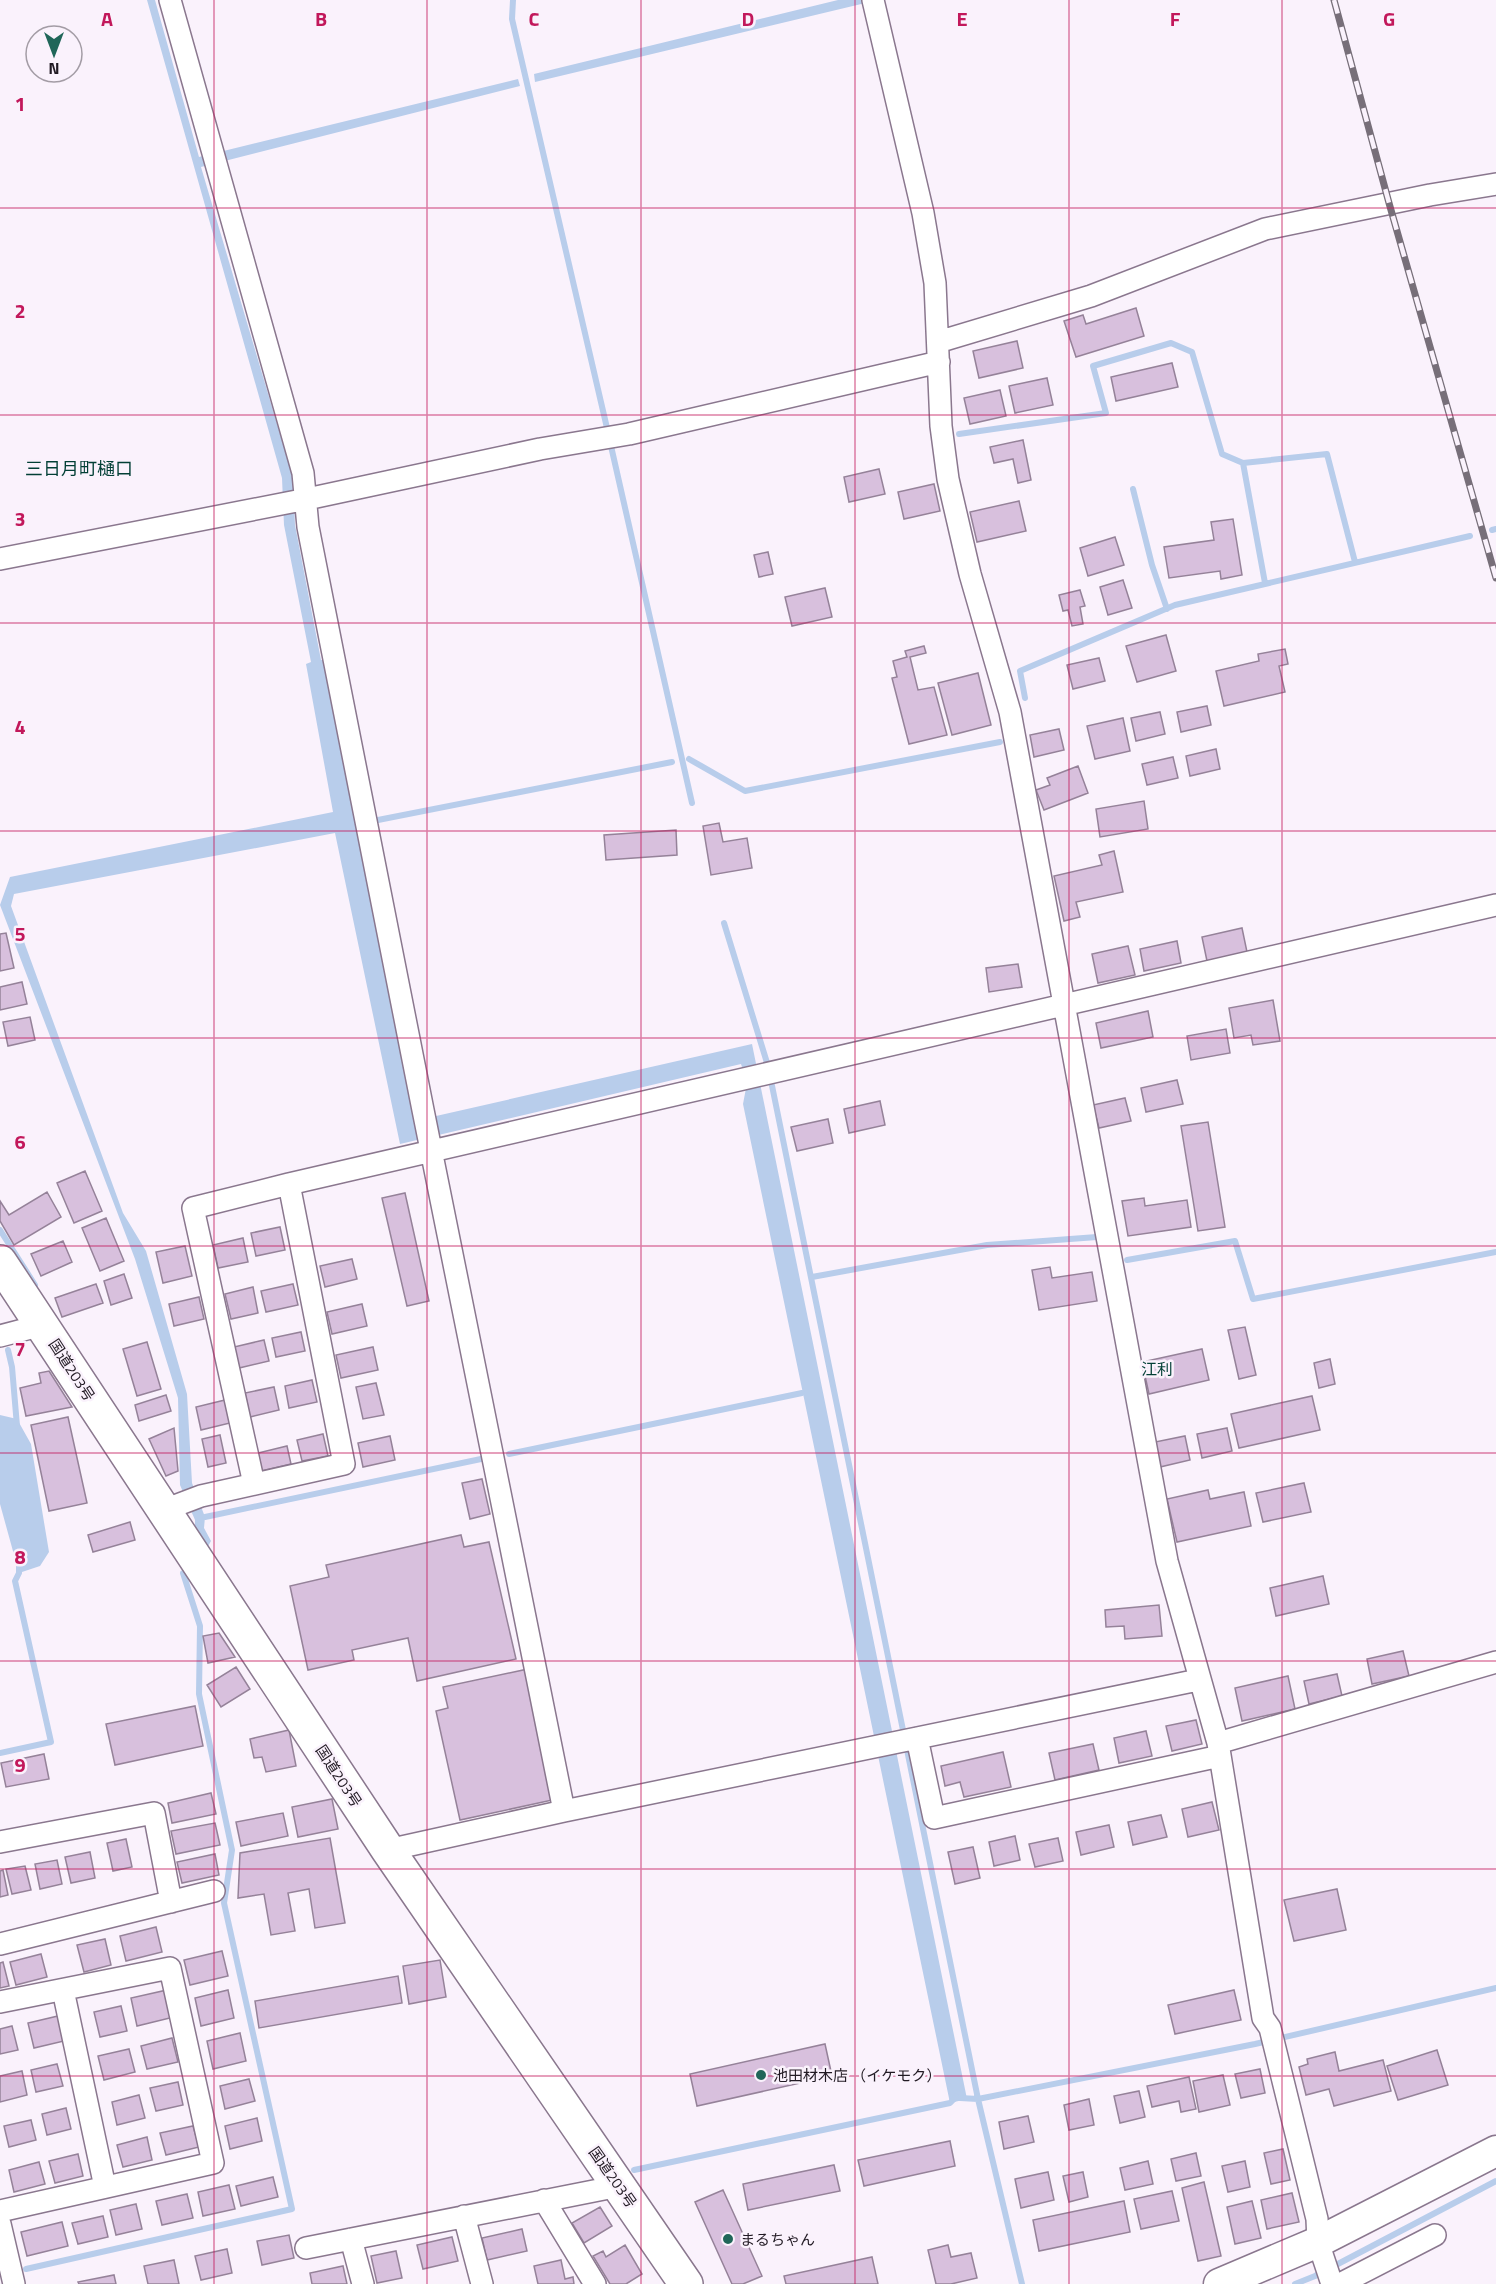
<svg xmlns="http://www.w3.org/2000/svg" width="1496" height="2284" font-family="'Titillium Web','Noto Sans JP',sans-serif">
	<rect width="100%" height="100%" fill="#faf2fc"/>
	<path fill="#b8cdeb" d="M147,0H155L199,157L518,79L520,86L201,167L293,478L295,525L321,660H324L414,1121L752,1044L967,2099L950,2103L743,1104L747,1083L741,1064L400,1144L335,833L14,894L11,906L123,1213L146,1251L187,1394L192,1483L205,1517L204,1528L211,1541L207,1548L195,1533V1520L180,1485L178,1398L135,1259L0,905L10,877L333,812L306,664L311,662L284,525L282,478Z
		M838,0H878L535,82L534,74Z
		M0,1415L17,1419L31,1444L49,1552L40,1566L19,1573L0,1504Z"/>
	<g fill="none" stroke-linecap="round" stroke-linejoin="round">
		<path stroke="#b8cdeb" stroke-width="6" d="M513,0L512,19L607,428
			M959,434L1106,413L1093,366L1171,343L1192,352L1222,454L1243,463L1327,454L1355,562
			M611,446L692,803
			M1243,463L1265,583
			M1133,489L1152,565L1167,609
			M1492,530L1496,529
			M1025,698L1020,671L1175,605L1470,536
			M689,759L745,791L1000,742
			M378,820L672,762
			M724,923L768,1066L978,2099L1022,2284
			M0,1230L35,1285
			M1127,1260L1235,1241L1253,1299L1496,1252
			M812,1277L987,1245L1097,1237
			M8,1350L12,1367L17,1426
			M509,1454L802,1393
			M205,1517L481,1459
			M0,1753L51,1742L15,1581L19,1573V1565
			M960,2098L978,2099L1255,2044L1496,1988
			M634,2170L950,2103L956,2097
			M26,2269L292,2209L224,1903L232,1850L199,1694L200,1626L183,1573
			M1295,2284L1315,2276L1496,2181"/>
	</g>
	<path fill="#d8c0dd" stroke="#958299" stroke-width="1.5" d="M1136,308L1144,336L1076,357L1064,321L1083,315L1086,324Z
		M1017,341L1023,368L979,378L973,351Z
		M1172,363L1178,387L1116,401L1111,377Z
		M1047,378L1053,405L1015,413L1009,386Z
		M1000,390L1006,416L970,424L964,398Z
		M1023,440L1031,480L1018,483L1013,459L994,463L990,447Z
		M879,469L885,494L849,502L844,477Z
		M934,484L940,511L904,519L898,492Z
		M1019,501L1026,531L977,542L970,512Z
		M1233,519L1242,575L1221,579L1220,571L1169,578L1164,547L1214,540L1211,522Z
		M1115,537L1124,565L1088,576L1080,548Z
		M768,552L773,574L759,577L754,555Z
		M1123,580L1132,608L1108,615L1100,587Z
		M825,588L832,617L792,626L785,597Z
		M1080,590L1085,606L1080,607L1083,624L1072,626L1068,610L1063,611L1059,595Z
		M1166,635L1176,671L1137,682L1126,646Z
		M924,646L926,653L910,657L918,690L934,687L947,735L909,744L892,678L897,677L893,661L907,657L905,651Z
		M1285,649L1288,664L1279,666L1285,692L1224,706L1216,671L1259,661L1258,654Z
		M1099,658L1105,681L1073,689L1067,665Z
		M978,673L991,725L952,735L938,683Z
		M1207,706L1211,725L1181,732L1177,712Z
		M1160,712L1165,734L1136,741L1131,718Z
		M1123,718L1130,751L1095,759L1087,726Z
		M1059,729L1064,750L1034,757L1030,735Z
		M1216,749L1220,769L1190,776L1186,756Z
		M1173,757L1178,778L1147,785L1142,764Z
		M1078,766L1088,793L1044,810L1036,790L1050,785L1047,778Z
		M1144,801L1148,829L1100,837L1096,809Z
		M719,823L723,842L747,838L752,868L711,875L703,826Z
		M676,830L677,855L606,860L604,835Z
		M1114,851L1123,892L1076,902L1080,917L1064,921L1054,876L1102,865L1099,855Z
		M1242,928L1247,952L1207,961L1202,937Z
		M6,933L14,968L0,971V934Z
		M1177,941L1181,963L1144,971L1140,949Z
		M1128,946L1135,975L1098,983L1092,954Z
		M1018,964L1022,987L989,992L986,968Z
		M22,982L27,1004L0,1010V987Z
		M1273,1000L1280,1041L1253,1045L1251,1035L1234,1038L1229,1008Z
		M1148,1011L1153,1037L1101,1048L1096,1023Z
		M30,1017L35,1040L8,1046L3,1022Z
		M1226,1029L1230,1053L1191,1060L1187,1036Z
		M1177,1080L1183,1104L1146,1112L1141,1088Z
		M1125,1098L1131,1121L1099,1128L1093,1105Z
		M880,1101L885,1125L849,1133L844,1109Z
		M828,1119L833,1143L797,1151L791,1127Z
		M1208,1122L1225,1227L1198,1231L1181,1126Z
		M85,1171L102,1211L74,1223L57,1183Z
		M47,1192L61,1217L14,1245L0,1221V1201L9,1215Z
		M405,1193L429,1301L407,1306L382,1198Z
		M1144,1198L1145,1206L1187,1200L1191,1227L1128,1236L1122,1201Z
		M106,1218L124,1261L100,1271L82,1228Z
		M280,1227L285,1250L256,1256L251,1233Z
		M243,1238L248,1262L218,1268L213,1245Z
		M63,1241L72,1262L41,1276L31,1254Z
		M185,1246L192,1276L163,1283L156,1252Z
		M352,1259L357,1279L325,1287L320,1266Z
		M1050,1267L1052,1278L1092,1272L1097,1301L1039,1310L1032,1270Z
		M124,1274L132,1298L111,1305L104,1281Z
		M96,1284L103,1303L62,1317L55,1298Z
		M293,1284L298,1305L266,1312L261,1291Z
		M253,1287L258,1313L231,1319L225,1294Z
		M199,1297L204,1319L174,1326L169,1304Z
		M362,1304L367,1326L332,1334L327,1312Z
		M1245,1327L1256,1375L1239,1379L1228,1330Z
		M301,1332L305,1351L276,1357L272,1338Z
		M264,1340L269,1361L239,1368L234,1347Z
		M147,1342L161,1389L137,1396L123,1349Z
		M373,1347L378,1370L341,1378L336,1355Z
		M1202,1349L1209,1380L1149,1394L1142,1362Z
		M1330,1359L1335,1384L1319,1388L1314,1363Z
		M49,1371L72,1407L26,1416L20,1388L41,1383L39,1373Z
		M312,1380L317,1402L289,1408L285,1386Z
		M376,1383L384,1415L363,1419L356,1387Z
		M274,1387L279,1410L250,1417L245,1393Z
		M166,1395L171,1411L139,1421L135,1405Z
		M1312,1396L1320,1430L1239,1448L1231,1414Z
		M225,1400L230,1423L201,1430L196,1407Z
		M68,1417L87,1503L49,1511L31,1425Z
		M174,1428L178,1471L166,1476L149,1439Z
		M1227,1428L1232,1451L1202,1458L1197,1434Z
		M323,1434L328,1456L302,1461L297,1440Z
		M220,1435L226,1463L208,1467L202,1439Z
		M390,1436L395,1460L363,1467L358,1443Z
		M1185,1436L1190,1460L1160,1467L1155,1442Z
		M287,1446L291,1464L262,1471L258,1453Z
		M482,1479L490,1514L470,1519L462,1483Z
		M1304,1483L1311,1512L1263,1522L1256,1493Z
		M1208,1490L1210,1499L1244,1492L1251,1526L1177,1542L1167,1499Z
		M130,1522L135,1540L93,1552L88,1535Z
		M461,1535L464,1547L489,1542L516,1659L417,1681L408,1638L352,1650L354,1660L308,1670L290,1586L329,1577L326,1565Z
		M1323,1576L1329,1604L1276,1616L1270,1588Z
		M1159,1605L1162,1636L1125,1639L1124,1626L1106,1627L1105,1610Z
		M219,1633L235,1657L208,1663L203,1636Z
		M1403,1651L1409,1676L1372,1684L1367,1659Z
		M236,1667L250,1689L221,1707L207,1685Z
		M528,1669L557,1799L460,1820L436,1711L448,1708L443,1687Z
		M1337,1674L1342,1696L1309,1704L1304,1681Z
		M1288,1676L1295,1709L1242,1721L1235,1688Z
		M195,1706L203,1746L115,1765L106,1724Z
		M1196,1720L1202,1744L1172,1751L1166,1726Z
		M289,1730L296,1766L266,1772L262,1757L254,1758L250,1739Z
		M1146,1731L1152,1756L1119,1763L1114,1738Z
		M1093,1744L1099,1770L1055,1780L1049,1753Z
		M1003,1752L1011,1787L964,1797L960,1782L945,1786L941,1766Z
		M44,1754L49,1779L6,1787L1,1763Z
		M211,1793L216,1814L172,1823L168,1803Z
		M332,1799L338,1829L298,1837L292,1807Z
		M1212,1802L1219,1830L1188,1837L1182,1809Z
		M283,1813L288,1836L241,1846L236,1822Z
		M1161,1815L1167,1837L1133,1845L1128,1822Z
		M215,1823L220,1845L176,1854L171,1831Z
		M1109,1825L1114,1847L1081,1855L1076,1832Z
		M1015,1836L1020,1860L994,1866L989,1842Z
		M330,1838L345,1923L315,1928L309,1889L288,1893L295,1931L271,1935L264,1894L238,1898L240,1853Z
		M1058,1838L1063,1861L1035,1867L1029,1844Z
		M126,1839L132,1867L113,1871L107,1843Z
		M973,1847L980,1878L955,1884L948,1852Z
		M90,1852L95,1878L71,1883L65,1857Z
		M215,1854L219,1875L182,1883L177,1862Z
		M57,1860L62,1884L40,1889L35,1864Z
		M25,1866L31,1890L12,1894L6,1869Z
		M3,1870L8,1895L0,1897V1871Z
		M1337,1889L1346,1930L1294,1941L1284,1900Z
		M156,1927L162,1952L126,1961L120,1936Z
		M105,1939L111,1965L84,1972L77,1945Z
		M222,1951L228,1976L190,1985L184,1960Z
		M41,1954L47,1977L16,1985L10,1962Z
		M440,1960L446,1997L409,2004L403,1966Z
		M3,1962L9,1986L0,1988V1963Z
		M398,1976L402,2003L259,2028L255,2001Z
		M167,1990L174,2017L137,2026L131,1998Z
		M228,1990L234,2018L201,2026L195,1998Z
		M1234,1990L1241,2020L1175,2034L1168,2005Z
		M121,2006L127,2031L100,2037L94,2012Z
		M58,2016L64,2041L34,2048L28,2023Z
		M12,2026L18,2050L0,2054V2029Z
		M240,2033L246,2061L213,2069L207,2041Z
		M172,2038L178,2062L147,2069L141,2046Z
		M825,2044L832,2076L697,2106L690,2074Z
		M129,2049L135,2072L104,2080L98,2056Z
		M1437,2050L1448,2085L1398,2100L1387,2066Z
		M1335,2052L1339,2071L1383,2060L1391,2091L1334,2106L1329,2089L1306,2095L1299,2067L1308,2064L1307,2059Z
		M57,2064L63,2086L36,2092L31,2070Z
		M1260,2069L1265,2093L1241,2098L1235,2074Z
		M22,2071L27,2095L0,2102V2076Z
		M1223,2075L1230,2105L1199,2112L1193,2081Z
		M1189,2077L1196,2109L1181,2112L1179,2101L1152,2107L1147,2086Z
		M249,2079L255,2101L225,2109L220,2086Z
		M178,2082L183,2105L156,2111L150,2088Z
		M1139,2091L1145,2117L1120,2123L1114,2096Z
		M139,2095L145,2118L117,2125L112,2102Z
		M1089,2099L1094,2125L1069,2130L1064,2105Z
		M66,2108L71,2129L47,2135L42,2114Z
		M1028,2116L1034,2142L1004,2149L999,2122Z
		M257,2118L262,2141L230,2149L225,2126Z
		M31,2120L36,2140L9,2147L4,2126Z
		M193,2126L199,2147L166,2155L160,2133Z
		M147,2137L152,2160L123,2167L117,2145Z
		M950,2141L955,2166L864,2186L858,2160Z
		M1283,2149L1290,2180L1271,2184L1264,2153Z
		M1196,2153L1201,2176L1176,2181L1171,2159Z
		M78,2154L83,2176L55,2183L49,2161Z
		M1148,2161L1153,2184L1125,2190L1120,2168Z
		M1245,2161L1250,2187L1228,2192L1222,2166Z
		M39,2162L45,2184L14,2192L9,2170Z
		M834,2165L840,2191L748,2210L743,2184Z
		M1048,2172L1054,2200L1021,2208L1015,2179Z
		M1083,2172L1088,2197L1069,2202L1063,2176Z
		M273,2177L278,2197L241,2206L236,2186Z
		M1204,2182L1221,2256L1198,2261L1182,2188Z
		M229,2185L235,2209L203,2216L198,2192Z
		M723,2190L762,2276L743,2284H732L695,2202Z
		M1172,2191L1179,2221L1141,2229L1134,2199Z
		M1292,2193L1299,2222L1267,2229L1261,2200Z
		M187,2194L193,2218L162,2225L156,2201Z
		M1124,2201L1130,2232L1039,2251L1033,2220Z
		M1252,2201L1261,2238L1235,2244L1227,2207Z
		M136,2204L142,2229L116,2235L110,2210Z
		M600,2207L612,2226L584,2243L572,2223Z
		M103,2216L108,2237L78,2244L72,2223Z
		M62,2222L68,2246L27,2256L21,2232Z
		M522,2229L527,2251L487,2260L482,2238Z
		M289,2235L294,2258L262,2265L257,2241Z
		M452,2237L458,2261L423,2269L417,2245Z
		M625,2245L642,2274L626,2284H610L593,2256L603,2251L606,2257Z
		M948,2245L951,2257L971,2253L977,2278L951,2284H936L928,2250Z
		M227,2249L232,2273L201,2280L195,2256Z
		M396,2251L402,2278L377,2283L371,2256Z
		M872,2257L878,2284H786L784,2276Z
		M174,2260L179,2284H148L144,2266Z
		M561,2260L565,2279L573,2277L574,2284H538L534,2266Z
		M343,2266L347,2284H312L310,2273Z
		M114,2275L116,2284H79L78,2282Z"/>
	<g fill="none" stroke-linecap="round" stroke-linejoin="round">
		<defs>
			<path id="street" d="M170,0L303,473L308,527L423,1110L564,1811
				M873,0L923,213L935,283L941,426L948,479L970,574L1010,712L1167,1561L1218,1743L1263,2018L1270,2028L1317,2219L1318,2242L1332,2284
				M938,342L1091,296L1265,229L1430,195L1496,184
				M0,559L307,499L540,449L629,434L939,362
				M0,1336L42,1325
				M254,1484L193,1208L289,1184
				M164,1510L201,1496L344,1464L289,1184L1496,905
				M917,1738L934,1818L1220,1756
				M1218,1743L1496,1662
				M0,1842L154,1813L171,1902
				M388,1850L564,1811L1198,1680
				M0,1944L214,1891
				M63,1990L105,2187
				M0,2002L170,1968L213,2163L0,2211
				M544,2200L595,2284
				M464,2216L482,2284
				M0,2224L14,2284
				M351,2239L363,2284
				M306,2248L619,2186
				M1340,2284L1435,2235"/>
			<path id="secondary" d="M1219,2284L1318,2242L1496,2151"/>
			<path id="highway" d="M0,1262L388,1850L686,2284"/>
		</defs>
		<use href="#street" stroke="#8a778e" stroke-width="24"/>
		<use href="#secondary" stroke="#8a778e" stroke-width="33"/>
		<use href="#highway" stroke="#8a778e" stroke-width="36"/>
		<use href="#street" stroke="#fff" stroke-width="21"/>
		<use href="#secondary" stroke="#fff" stroke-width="30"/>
		<use href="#highway" stroke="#fff" stroke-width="33"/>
		<defs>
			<path id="rail" d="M1334,0L1389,203L1496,578"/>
		</defs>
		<use href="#rail" stroke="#776f79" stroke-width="7"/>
		<use href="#rail" stroke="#faf2fc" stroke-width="4.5" stroke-dasharray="14" stroke-linecap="butt"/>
	</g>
	<path fill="none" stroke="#c2185b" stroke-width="1.5" stroke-opacity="0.55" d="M214,0V2284M427,0V2284M641,0V2284M855,0V2284M1069,0V2284M1282,0V2284M0,208H1496M0,415H1496M0,623H1496M0,831H1496M0,1038H1496M0,1246H1496M0,1453H1496M0,1661H1496M0,1869H1496M0,2076H1496"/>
	<g fill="#206659" stroke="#faf2fc" stroke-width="2">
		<circle cx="761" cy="2075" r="6"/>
		<circle cx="728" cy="2239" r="6"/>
	</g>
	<g text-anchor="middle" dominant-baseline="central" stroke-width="5" stroke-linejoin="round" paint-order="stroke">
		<g font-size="15" fill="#211a23" stroke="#faf2fc">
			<text transform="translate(72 1370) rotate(57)">国道203号</text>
			<text transform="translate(339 1776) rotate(57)">国道203号</text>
			<text transform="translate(613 2177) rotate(55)">国道203号</text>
		</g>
		<g font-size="15" fill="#211a23" stroke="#faf2fc" text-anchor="start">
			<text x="773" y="2075">池田材木店 （イケモク）</text>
			<text x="740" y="2239">まるちゃん</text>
		</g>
		<g font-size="16" fill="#023f35" stroke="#faf2fc">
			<text x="1157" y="1369">江利</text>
		</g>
		<g font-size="18" fill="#023f35" stroke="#faf2fc">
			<text x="79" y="468">三日月町樋口</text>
		</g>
	</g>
	<g font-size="20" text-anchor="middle" font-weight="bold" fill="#c2185b" stroke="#faf2fc" stroke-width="5" stroke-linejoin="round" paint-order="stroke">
		<text x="107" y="26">A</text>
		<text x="321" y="26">B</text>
		<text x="534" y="26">C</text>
		<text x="748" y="26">D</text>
		<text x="962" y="26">E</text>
		<text x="1175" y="26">F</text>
		<text x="1389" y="26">G</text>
		<text x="20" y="111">1</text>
		<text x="20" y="318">2</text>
		<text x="20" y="526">3</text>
		<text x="20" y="734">4</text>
		<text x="20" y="941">5</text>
		<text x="20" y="1149">6</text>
		<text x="20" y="1356">7</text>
		<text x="20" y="1564">8</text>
		<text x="20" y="1772">9</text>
	</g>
	<g transform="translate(54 54) rotate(180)"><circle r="28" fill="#faf2fc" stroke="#a39ca5" stroke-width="1.5"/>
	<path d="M0-4.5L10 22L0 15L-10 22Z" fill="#206659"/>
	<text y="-9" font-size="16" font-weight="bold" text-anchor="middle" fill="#211a23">N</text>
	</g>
</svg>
